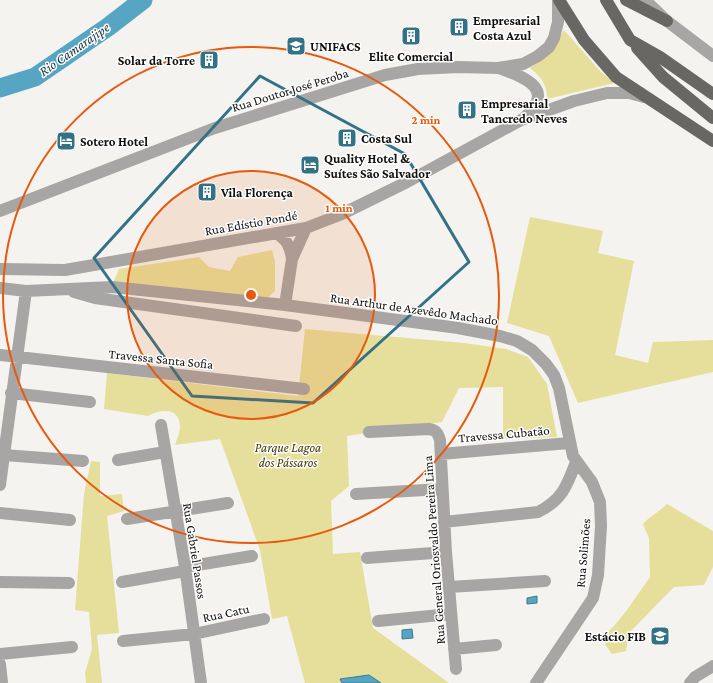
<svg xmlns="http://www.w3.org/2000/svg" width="713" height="683" font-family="'Crimson Pro',serif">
	<rect width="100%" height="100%" fill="#f4f3ef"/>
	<path fill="#e6de9b" d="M564,30L600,71L614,83L547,99C547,84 541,77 530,68C546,57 555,46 564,30Z
		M530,217L603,231L598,253L634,261L615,355L648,363L653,342L713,340V372L578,403L549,336L507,323Z
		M272,250L275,261V291L265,300L113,283L119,269L199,257L209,267L230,271L238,257Z
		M305,329L464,343L506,349L528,357L547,384L557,437L503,439V387L459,388L442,422L347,436L349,486L331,501L333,554L360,552L373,628L449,683H305L287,616L272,619L260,550L220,439L175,445C177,439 180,433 180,426C179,407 160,409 148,416L104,409L107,373L298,396Z
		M91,461L100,462V496L122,494L124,511L107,516L119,633L97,635L102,683H86L85,673L92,649L89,612L75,610L84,494Z
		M667,504L713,531V567L704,585L674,587L629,633L626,651L612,654L605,644V634L614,626L627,610L650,577L649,538L643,524C650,516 659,512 667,504Z"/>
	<path fill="#56a5c2" stroke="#41788c" d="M537,596V603L527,604V598Z
		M412,629L413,638L402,639V630Z
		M369,675L381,683H342L340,679Z"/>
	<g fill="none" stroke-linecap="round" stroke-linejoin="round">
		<path stroke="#56a5c2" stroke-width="19" d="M0,88L35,77L108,27L143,0"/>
		<path stroke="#a7a6a5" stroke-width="12" d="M645,0L667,21L713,56
			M499,68C526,78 557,89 523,119
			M0,211L215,128L385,75L418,69L458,67L498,68L523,64L538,56L549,47L554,38L558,22V0
			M276,233C287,240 290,246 292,259L285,305
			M292,259L306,228
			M0,269L65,270L306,228L342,214L407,182L521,120L574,101L607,93H629L644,97
			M0,288L26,291L112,287L285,305L458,328L500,336L517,341L532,350L546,364L554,375L559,388L573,456L592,482L600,502L601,526L598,575L593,598L536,683
			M74,292L95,298L296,326
			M0,355L304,389
			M11,393L90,402
			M161,425L185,567L201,683
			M369,432L429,429C436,430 438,433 440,440L446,552L456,669
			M441,454L569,443
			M4,455L83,461
			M118,460L165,452
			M0,485L26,291
			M356,494L442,489
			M0,513L70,520
			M127,519L228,503
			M444,522L538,512C562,500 567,486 576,462
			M367,558L446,552
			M185,567L252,556
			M0,582L69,583
			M122,582L185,571
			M449,587L545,581
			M378,621L451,614
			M123,641L194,634L264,619
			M454,649L496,645
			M0,654L72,647
			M0,664L2,683
			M690,683L695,677L713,666"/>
		<path stroke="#686764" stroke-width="12" d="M559,0L584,40L616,77L713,141
			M606,0L630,40L660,57L713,94
			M626,0L667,21
			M637,48L663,77L713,118"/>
	</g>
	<path fill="none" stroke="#337187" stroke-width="3" stroke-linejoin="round" d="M260,76L405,154L469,262L313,403L192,396L94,258Z"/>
	<circle cx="251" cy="295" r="124" fill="#e8590c" fill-opacity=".12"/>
	<g fill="none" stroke="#e8590c" stroke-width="2">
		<circle cx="251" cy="295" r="124"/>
		<circle cx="251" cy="295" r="248"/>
	</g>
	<defs>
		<symbol id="building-square" viewBox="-11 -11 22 22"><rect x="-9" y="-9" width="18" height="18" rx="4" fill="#337187" stroke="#fff"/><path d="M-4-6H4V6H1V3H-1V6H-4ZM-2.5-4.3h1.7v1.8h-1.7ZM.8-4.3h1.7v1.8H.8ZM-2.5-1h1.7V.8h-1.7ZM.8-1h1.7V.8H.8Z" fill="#fff"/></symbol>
		<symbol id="university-square" viewBox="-11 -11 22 22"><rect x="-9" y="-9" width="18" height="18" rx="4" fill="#337187" stroke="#fff"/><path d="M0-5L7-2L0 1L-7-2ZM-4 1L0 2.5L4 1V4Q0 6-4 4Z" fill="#fff"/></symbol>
		<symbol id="hotel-square" viewBox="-11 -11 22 22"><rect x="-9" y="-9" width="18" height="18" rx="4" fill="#337187" stroke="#fff"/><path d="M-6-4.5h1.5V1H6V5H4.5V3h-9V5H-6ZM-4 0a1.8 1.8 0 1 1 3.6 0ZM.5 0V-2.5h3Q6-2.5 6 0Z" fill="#fff"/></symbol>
	</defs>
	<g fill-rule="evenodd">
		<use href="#building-square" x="448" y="16" width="22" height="22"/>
		<use href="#building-square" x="400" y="25" width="22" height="22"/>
		<use href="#university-square" x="285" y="35" width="22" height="22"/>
		<use href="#building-square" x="198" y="49" width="22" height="22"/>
		<use href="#building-square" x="456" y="99" width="22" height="22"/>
		<use href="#building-square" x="336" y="127" width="22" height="22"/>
		<use href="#hotel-square" x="55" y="130" width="22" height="22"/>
		<use href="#hotel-square" x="299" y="154" width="22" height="22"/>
		<use href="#building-square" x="196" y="181" width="22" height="22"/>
		<use href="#university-square" x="649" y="625" width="22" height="22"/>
	</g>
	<g text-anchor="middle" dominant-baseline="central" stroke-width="3" stroke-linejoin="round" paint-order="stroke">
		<g font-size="13" font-weight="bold" fill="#0f0f0e" stroke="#fff" text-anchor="start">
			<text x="473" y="20">Empresarial<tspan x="473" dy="15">Costa Azul</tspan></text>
			<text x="310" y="46">UNIFACS</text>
			<text x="411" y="56" text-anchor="middle">Elite Comercial</text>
			<text x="195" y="60" text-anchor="end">Solar da Torre</text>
			<text x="481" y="103">Empresarial<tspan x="481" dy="15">Tancredo Neves</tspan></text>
			<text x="361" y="138">Costa Sul</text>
			<text x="80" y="141">Sotero Hotel</text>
			<text x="324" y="158">Quality Hotel &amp;<tspan x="324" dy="15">Suítes São Salvador</tspan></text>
			<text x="221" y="192">Vila Florença</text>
			<text x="646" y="636" text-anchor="end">Estácio FIB</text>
		</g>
		<g font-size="13" fill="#0f0f0e" stroke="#fff">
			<text transform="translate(290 90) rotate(-17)">Rua Doutor José Peroba</text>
			<text transform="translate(251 223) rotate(-10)">Rua Edístio Pondé</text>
			<text transform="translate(414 309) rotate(8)">Rua Arthur de Azevêdo Machado</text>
			<text transform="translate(161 359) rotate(6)">Travessa Santa Sofia</text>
			<text transform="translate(504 434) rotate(-5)">Travessa Cubatão</text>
			<text transform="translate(434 550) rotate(-94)">Rua General Oriosvaldo Pereira Lima</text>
			<text transform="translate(195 551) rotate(81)">Rua Gabriel Passos</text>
			<text transform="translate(583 553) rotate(-85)">Rua Solimões</text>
			<text transform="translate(226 613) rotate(-12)">Rua Catu</text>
		</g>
		<g font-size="13" font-style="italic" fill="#413a02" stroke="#fff">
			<text x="288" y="447">Parque Lagoa<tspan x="288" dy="15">dos Pássaros</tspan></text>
		</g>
		<g font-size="14" font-style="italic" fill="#113643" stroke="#fff">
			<text transform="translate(74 49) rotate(-35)">Rio Camarajipe</text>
		</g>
	</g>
	<circle cx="251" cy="295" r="6" fill="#e8590c" stroke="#fff" stroke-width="2"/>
	<g font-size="12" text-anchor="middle" font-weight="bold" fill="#e8590c" stroke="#fff" stroke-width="3" stroke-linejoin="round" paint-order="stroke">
		<text x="426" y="124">2 min</text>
		<text x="339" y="212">1 min</text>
	</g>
</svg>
